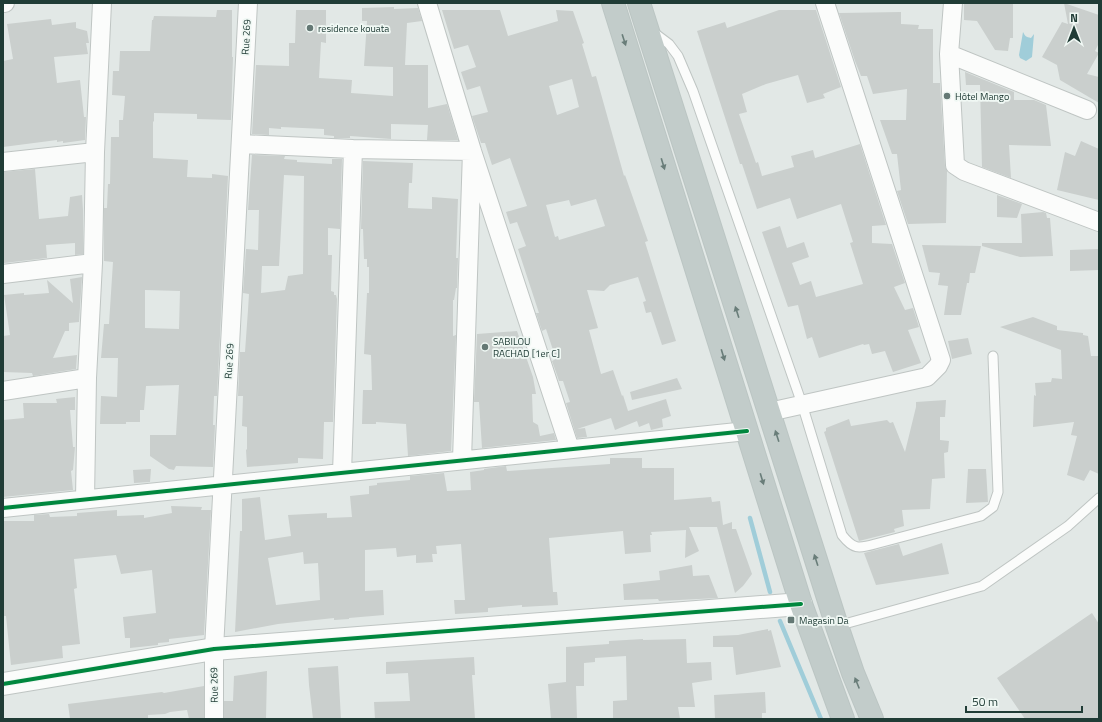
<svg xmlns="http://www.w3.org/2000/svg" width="1102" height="722" font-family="'Titillium Web',sans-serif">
	<rect width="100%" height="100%" fill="#e2e8e6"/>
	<path fill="#a0cdd9" d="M1023,32C1025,36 1026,37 1031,38L1034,34L1032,57L1026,61L1020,58L1019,55Z"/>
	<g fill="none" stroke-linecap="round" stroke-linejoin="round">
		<path stroke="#a0cdd9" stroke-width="4.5" d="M750,518L770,592
			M780,621L821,719"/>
	</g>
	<path fill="#cacfcd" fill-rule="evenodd" d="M964,3H1013V38H1010L1008,51L995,50L977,21L964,20Z
		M1064,3L1099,15V43L1095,51L1099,53L1087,74L1099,77V103L1060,80L1057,65L1042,57L1062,22L1068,24Z
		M394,7V9L418,8L422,21L407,23L405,65H428V108L447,104L458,140H427L428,125L391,124V139L350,136V138H334V136L324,135V129L281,127V129L269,128V135L252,134L256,65L289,66V43H295L296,10H326V43L321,42L319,78L352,80L351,93L393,96V67L364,66L367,21H362V8Z
		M217,10H232V57H233L231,120L197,119V114L154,113V121L153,122V158L188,160L187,177L212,178V174L228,176L217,396H214L213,425H215L213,467L176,466L174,470L169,469L150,456V435H176L179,385L146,386L144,410H140V422H126V424H100L101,396L117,397L118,358H101L104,324H109L113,262L104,261V208H107L108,184H110L111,137H119V120H123L125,96L112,95L113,71H119L120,51H150L152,20H153L154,16L216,17ZM145,290L180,291L179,329L145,328Z
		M442,10H500L508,36L558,21L556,10L573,11L584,43L582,44L592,77L596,76L624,176L625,175L648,241L645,242L676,341L662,345L651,312L646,313L643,302L646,301L638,277L610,285L604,291L587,290L598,328L589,330L601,374L613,370L622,396L623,395L628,411L666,399L671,416L662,419L663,427L651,430L649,423L639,427L637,421L615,430L611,418L577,429L585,428L587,437L577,438L566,403L570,402L563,381H559L557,375L552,361L556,359L546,329L542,331L536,313H539L518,249L526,246L517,222L510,224L506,212L527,206L510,158L492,165L485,143H481L472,116L488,112L480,86L467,90L461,72L476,67L468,45L454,49ZM572,79L579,107L557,115L549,86ZM596,199L605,226L559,240L558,236L555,237L546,205L569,200L571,206Z
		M779,10H816L841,87L823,94L825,98L807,103L798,75L766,84L742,94L747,112L739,114L756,163L758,162L762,176L794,167L791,156L813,150L815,158L860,144L886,225L872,226V243L892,244L905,283L894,287L905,310L913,308L919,327L908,330L921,363L893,372L885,351L872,354L869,344L864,345L863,344L819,358L812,337L807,339L798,305L788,307L762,232L780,226L787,248L804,242L809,257L792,263L800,285L811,281L816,297L863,284L850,243L853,242L841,204L797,219L790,198L757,209L742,164H740L697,31L725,22L727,28Z
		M901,12V24L919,25L918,29H933V83H940L945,166L947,171L946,223L908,224L897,191L901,190L897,154H892L880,120H906L907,89L873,94L867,76H861L855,61L839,13Z
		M51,19L52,25L76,22V28L87,31L89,43H86L88,54L54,57L57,83L80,80L84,117H86L85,140L63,143V141L57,142V140L3,147V61L13,59L7,24Z
		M965,72L1014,92V100H1034L1046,105L1051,146L1009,145L1011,178L982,167L980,85H966Z
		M1081,141L1099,149V200L1057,190L1065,152L1075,156Z
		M252,155L285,156L284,159L297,160V162L332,164V159H342L340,229L328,228V255H332L331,291L334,292V295H336L337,299L333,422H324L323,459L298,458V463L247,467L246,450L247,449V427L242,426L243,396H238L240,352H245L248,310L249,294L243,293L246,249L258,250L259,210H248ZM284,175L304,176L303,274L288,276L285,290L261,293L262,266H279Z
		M363,161L413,163L412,183H409L408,208L432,209V197L458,199L456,258H458L457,288H456L454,300H453V336L456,335L451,451L408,456L406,424L376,422V424H362L363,390H372L371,355L364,354L367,293H369V267H367V259H364L363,229H361Z
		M35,169L39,219L68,216L70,197L82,195L83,210V254L75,255V243L46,245L47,258L4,263L3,172Z
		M997,195L1022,204L1017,218L997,217Z
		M1043,212L1046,213L1047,218H1050L1053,256L1020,257L982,246V243H1022L1021,214Z
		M922,245L981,246L975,273H970L969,283H967L961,315H944L948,286L938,285L940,273L929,272Z
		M1099,249V270L1070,271V250Z
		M82,277L79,322L69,323V331H65L53,358L77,355L76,369L33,376L32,373L3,372V336L10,335L4,295L24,293V295L49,293L47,280L73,303L70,279Z
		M1033,317L1057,326V330L1083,333V335L1088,336L1091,356H1099V474L1090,470L1084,481L1067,475L1077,436L1071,435L1074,422L1033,427L1034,395L1036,396L1035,383L1051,382L1052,378L1062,379L1061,350L1000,327Z
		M517,331L533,377L536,394H532L533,422L538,425L540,436L554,433L556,440L482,448L479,402H474L477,334Z
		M968,338L972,354L952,359L948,341Z
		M677,378L682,389L632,400L630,392Z
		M75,397V410H70L73,447H75L73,470L71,471L73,490L3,497V420L24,418L23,403H57L56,399Z
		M946,400L945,417H940V440L949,441L948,452L944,453L945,478L932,479L930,509L902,510L904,526L894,529L895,532L859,541L824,432L826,431V428L849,419L851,426L887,420L890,423L893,422L905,452L916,407V402Z
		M610,458H642V468H674V500L711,497L712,502L720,501L723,525L732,522V529H736L752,574L743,586L735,593L717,527H689L699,551L685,558L686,530L651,532L652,535H650L651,552L625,554L623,531L549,538L553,592H557L558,605L522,607V605L488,608V612L455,614L454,600H465L461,544L436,546L437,554H432L433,562L416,563V555L397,557L396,548L365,550V591L383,590L384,615L349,618V619L334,620V618L278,624L235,632L240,531H242V499L260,497L265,540L291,536L288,515L327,513V518L352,517L350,496L369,494V486L377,485V483L410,480V476L444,473L447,491L471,490L470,472L484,470V469L506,466L507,471L610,464ZM303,552L304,564L318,563L320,600L276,605L268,558Z
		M151,469L150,482L134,483L133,470Z
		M968,469H986L988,502L966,503Z
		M171,506L202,507L201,510H211L204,635L169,639V642L158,643V645L130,648V638H125L123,617L156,613L152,570L121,574L116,555L74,559L77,588L74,589L80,644L62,646L63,658L11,665L6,616H3V521H34V515L49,514L50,517L77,516V513L117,510V516L144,515V518L172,513Z
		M942,543L949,574L876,585L864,553L899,544L903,556Z
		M692,565L693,576L709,575L718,598L659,601L658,599L624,600L623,584L660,580L659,571Z
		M1092,613L1099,624V719H1025L997,678Z
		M768,629V631L771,630L781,667L736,675L733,647H713V636L738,635Z
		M643,639V640L686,639L687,663L711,662L712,680L692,683L695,707H678L680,719H613V701L627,700L626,656L595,658V662L584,663V686H576L577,719H551L548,684L566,682V647L609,644V641Z
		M474,657L475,675H472L475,719H375L374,702L410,701L408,673L386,674V662Z
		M338,666L341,719H313L309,685L308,668Z
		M267,671L266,719H224V701H233L234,676Z
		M204,686V719H189L187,710L170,712L165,714L148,715V719H70L68,704L162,692L164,693Z
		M765,692L766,713H762V719H715L714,695Z"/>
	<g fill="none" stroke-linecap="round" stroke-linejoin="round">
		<defs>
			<path id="service" d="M653,32L669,44L678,56L693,91L802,404L842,535C853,549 858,549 875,544L981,516L993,507L998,492L993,356
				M837,626L982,586L1068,526L1099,498"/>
			<path id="minor" d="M3,3H5
				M427,3L472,151L570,449
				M953,3L949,54L955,165L964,171L1099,222
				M949,54L1087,110
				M241,144L353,149L472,151L462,460
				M3,162L95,152
				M3,274L93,263
				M3,391L87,378
				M769,412L927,377L938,366L941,360L825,3
				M342,473L353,149
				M85,499L87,378L93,263L95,152L102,3
				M3,508L747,431
				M214,719V649L248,3"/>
			<path id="tertiary" d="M3,684L214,649L801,604"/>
			<path id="trunk" d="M613,3L801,604L843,719
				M639,3L837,626L853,673L872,719"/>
		</defs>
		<use href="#service" stroke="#bfc5c3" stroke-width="11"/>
		<use href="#minor" stroke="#bfc5c3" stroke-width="20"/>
		<use href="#tertiary" stroke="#bfc5c3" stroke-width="24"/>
		<use href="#trunk" stroke="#bbc5c3" stroke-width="24"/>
		<use href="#service" stroke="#fbfcfb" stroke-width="9"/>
		<use href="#minor" stroke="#fbfcfb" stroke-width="18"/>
		<use href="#tertiary" stroke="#fbfcfb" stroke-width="22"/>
		<use href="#trunk" stroke="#c2ccca" stroke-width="22"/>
		<defs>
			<path id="cycleway" d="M3,508L747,431
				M3,684L214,649L801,604"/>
		</defs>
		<use href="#cycleway" stroke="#f0f8f4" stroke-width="6"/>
		<use href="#cycleway" stroke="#00873e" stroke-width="4"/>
	</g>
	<defs><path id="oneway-solid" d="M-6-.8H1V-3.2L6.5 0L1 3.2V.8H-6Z"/></defs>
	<g fill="#697d79">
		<use href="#oneway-solid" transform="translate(624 40) rotate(72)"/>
		<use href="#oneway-solid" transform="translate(663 164) rotate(73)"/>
		<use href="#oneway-solid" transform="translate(737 312) rotate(-108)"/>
		<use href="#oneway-solid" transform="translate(723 355) rotate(73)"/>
		<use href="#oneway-solid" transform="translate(777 436) rotate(-108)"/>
		<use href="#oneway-solid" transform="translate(762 479) rotate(73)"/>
		<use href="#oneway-solid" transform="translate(816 560) rotate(-108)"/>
		<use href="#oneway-solid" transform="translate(857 683) rotate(-112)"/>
	</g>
	<g fill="#647874" stroke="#f0f8f4" stroke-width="1.5">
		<circle cx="310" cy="28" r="4"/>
		<circle cx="947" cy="96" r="4"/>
		<circle cx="485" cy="347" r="4"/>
		<rect x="787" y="616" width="8" height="8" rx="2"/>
	</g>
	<g text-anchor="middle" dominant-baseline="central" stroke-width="3.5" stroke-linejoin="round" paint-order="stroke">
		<g font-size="10" fill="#203c36" stroke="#f0f8f4" text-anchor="start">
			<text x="318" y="28">residence kouata</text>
			<text x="955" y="96">Hôtel Mango</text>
			<text x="493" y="341">SABILOU<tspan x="493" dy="12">RACHAD [1er C]</tspan></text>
			<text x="799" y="620">Magasin Da</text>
		</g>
		<g font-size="10" fill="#203c36" stroke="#f0f8f4">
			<text transform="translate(246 37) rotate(-87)">Rue 269</text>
			<text transform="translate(229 361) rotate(-87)">Rue 269</text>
			<text transform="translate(214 685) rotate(-91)">Rue 269</text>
		</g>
	</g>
	<rect width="1102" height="722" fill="none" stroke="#203c36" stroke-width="8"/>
	<g transform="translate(1074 28)" stroke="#f0f8f4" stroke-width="3" paint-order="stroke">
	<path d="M0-3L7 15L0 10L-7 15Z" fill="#203c36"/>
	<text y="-6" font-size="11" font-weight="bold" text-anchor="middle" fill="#203c36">N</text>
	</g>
	<path d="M966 706v6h116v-6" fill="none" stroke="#203c36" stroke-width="2"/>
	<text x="972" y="706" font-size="12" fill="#203c36" stroke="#f0f8f4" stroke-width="3" paint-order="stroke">50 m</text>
</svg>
